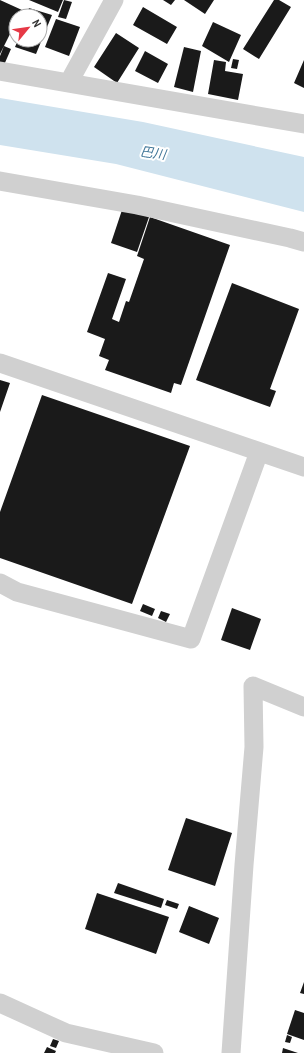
<svg xmlns="http://www.w3.org/2000/svg" width="304" height="1053" font-family="'Archivo Narrow','Noto Sans JP',sans-serif">
	<rect width="100%" height="100%" fill="#fff"/>
	<path fill="#cfe2ee" d="M0,98L143,122L304,157V212L116,164L0,145Z"/>
	<path fill="#1a1a1a" d="M0,0L22,10L19,16H16V22L0,54Z
		M29,0H63L58,12Z
		M64,0L72,2L66,19L58,17Z
		M163,0H175L171,5Z
		M184,0H214L205,14Z
		M274,0H279L291,7L259,59L243,49Z
		M143,7L177,27L167,44L133,25Z
		M29,8L52,15L36,54L15,47L18,40H40V16H26Z
		M56,19L80,27L69,56L45,47Z
		M213,22L241,35L229,62L202,46Z
		M116,33L139,48L117,83L94,67Z
		M4,46L11,49L4,65L0,63V56Z
		M184,47L201,51L193,92L174,87Z
		M145,51L168,64L158,83L135,71Z
		M233,59L239,60L237,69L231,68Z
		M214,60L226,62L225,71L243,74L238,100L208,94Z
		M304,60V88L294,83Z
		M123,207L149,217L137,252L111,243Z
		M150,217L230,245L181,385L174,383L171,393L105,370L109,360L99,356L105,339L87,332L108,273L126,279L112,319L119,322L126,301L129,302L144,259L137,256Z
		M232,283L299,309L270,389L276,391L270,407L196,380Z
		M0,380L10,383L0,412Z
		M42,395L190,446L132,604L0,558V512Z
		M143,604L155,609L152,616L140,611Z
		M232,608L261,619L250,650L221,640Z
		M161,611L170,614L166,622L158,618Z
		M186,818L232,833L215,886L168,870Z
		M118,883L164,899L161,908L114,893Z
		M97,893L169,917L156,954L85,929Z
		M167,900L179,904L177,909L165,905Z
		M189,906L219,918L209,944L179,932Z
		M304,982V994L300,993Z
		M295,1010L304,1013V1040L287,1034Z
		M287,1035L292,1037L290,1043L285,1042Z
		M53,1039L59,1041L56,1048L50,1046Z
		M47,1047L56,1051L55,1053H44Z
		M283,1048L298,1053H282Z"/>
	<g fill="none" stroke-linecap="round" stroke-linejoin="round">
		<path stroke="#d0d0d0" stroke-width="19" d="M0,71L304,124
			M69,82L114,0
			M0,181L137,205L290,238L304,242
			M0,363L304,467
			M0,583L17,592L191,639L259,452
			M0,1003L66,1033L154,1053
			M231,1053L244,865L254,747L253,686L304,707"/>
	</g>
	<g text-anchor="middle" dominant-baseline="central" stroke-width="4" stroke-linejoin="round" paint-order="stroke">
		<g font-size="13" font-style="italic" fill="#3f7597" stroke="#fff">
			<text transform="translate(153 153) rotate(8)">巴川</text>
		</g>
	</g>
	<g transform="translate(28 28) rotate(61)"><circle r="19" fill="#ffffff" stroke="#adadad"/>
	<path d="M0-3L7 15L0 10L-7 15Z" fill="#e63946"/>
	<text y="-6" font-size="11" font-weight="bold" text-anchor="middle" fill="#333333">N</text>
	</g>
</svg>
